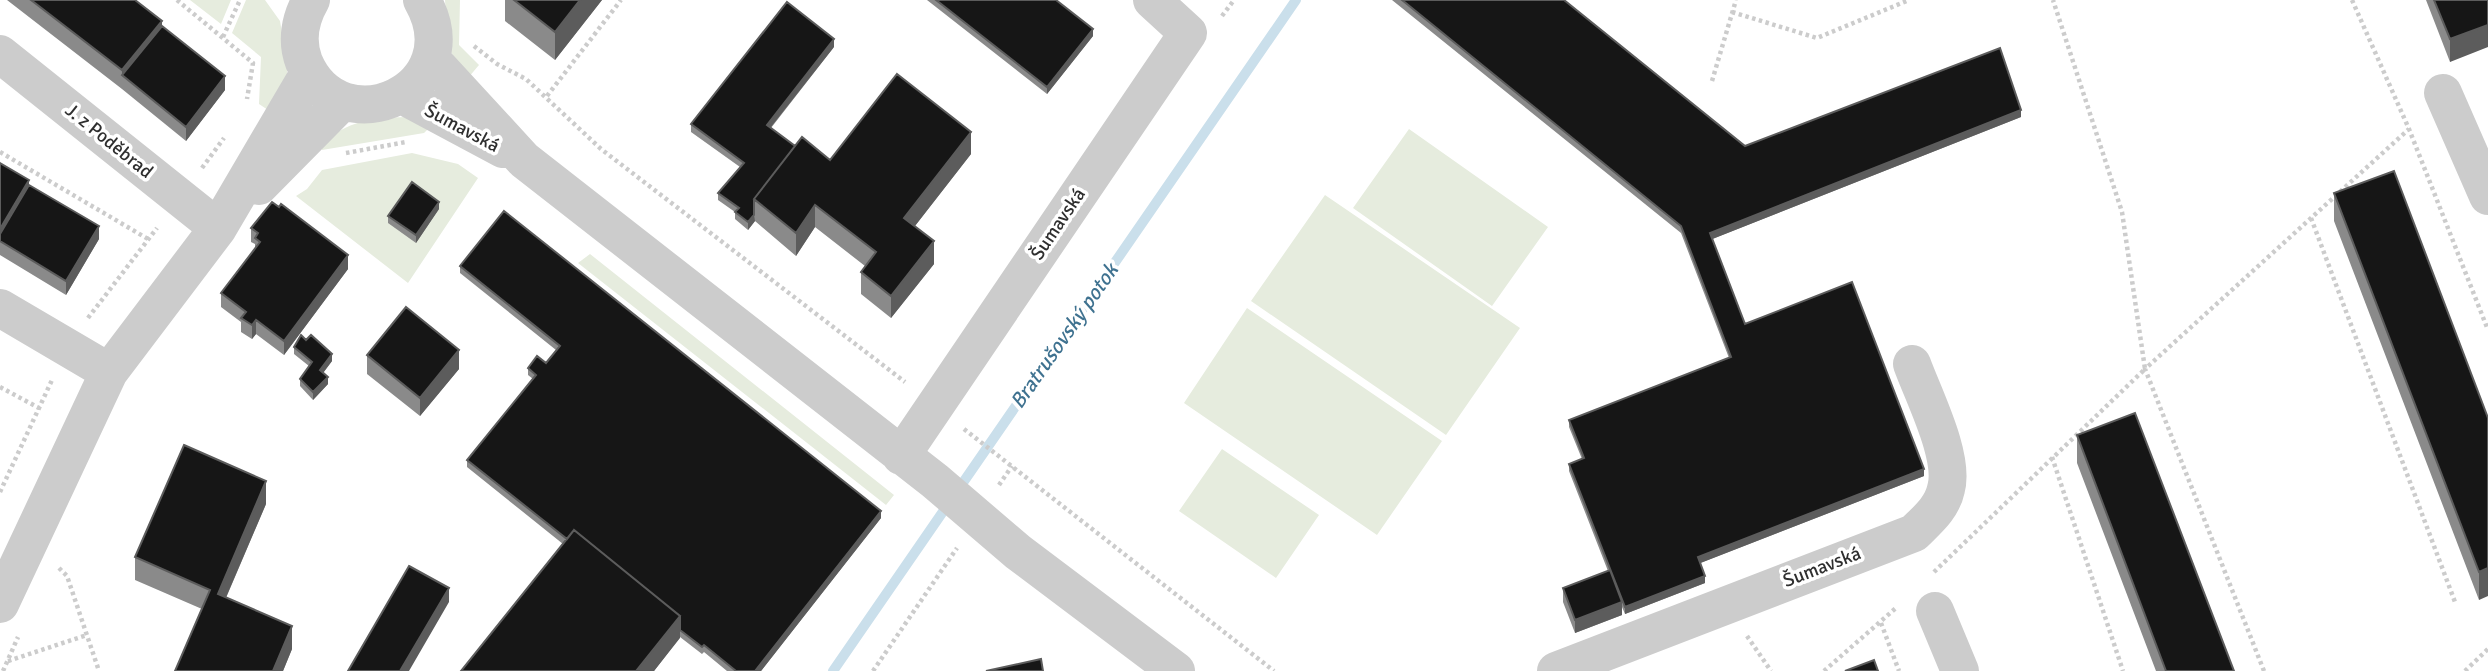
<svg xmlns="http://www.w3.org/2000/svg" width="2488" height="671" font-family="Signika,sans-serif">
	<rect width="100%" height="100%" fill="#fff"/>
	<path fill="#e6ecde" d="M190,0H231L221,24Z
		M246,0H265L280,21L287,63V77L271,112L259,104L261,57L232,33Z
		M445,0H460L459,45L479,65L468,78L448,48Z
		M406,117L429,128L424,133L322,150L321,144C348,121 371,118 406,117Z
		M1409,129L1548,227L1492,306L1353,208Z
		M412,153L458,164L478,178L408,283L296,196L307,189L322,170Z
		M1325,195L1520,328L1446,435L1251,301Z
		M590,254L894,495L886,505L578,263Z
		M1247,308L1442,441L1377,535L1184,403Z
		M1222,449L1319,515L1276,578L1179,511Z"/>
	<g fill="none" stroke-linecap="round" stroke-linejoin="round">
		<path stroke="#cadfeb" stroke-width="10" d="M833,671L1296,0"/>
		<path stroke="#ccc" stroke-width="4.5" stroke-dasharray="3.5 3.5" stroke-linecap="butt" d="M177,0L253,63L247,99
			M2352,0L2409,129L2488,330
			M1732,12L1817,38L1909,0
			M1222,16L1234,0
			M223,37L240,0
			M474,46L497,64L526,79L601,149L905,382
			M1712,81L1736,0
			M547,96L621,0
			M0,152L148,239
			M346,153L406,142
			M202,168L224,138
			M2311,218L2455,602
			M88,318L157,228
			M0,387L39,408
			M964,429L1274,671
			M2052,457L2123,671
			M999,485L1012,466
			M0,492L52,380
			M59,568L67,576L99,671
			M1934,572L2145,369L2122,212L2053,0
			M1881,623L1899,671
			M1747,636L1771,671
			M8,661L87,635
			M3,671L18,637
			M873,671L957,548
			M1824,671L1897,607
			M2264,671L2145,369L2409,129
			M2465,671L2488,649"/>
		<path stroke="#ccc" stroke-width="38" d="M311,0C300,19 296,41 304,62C341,149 473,89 422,0
			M0,54L218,228
			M432,60L524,160L935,481L1018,552L1176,671
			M2443,93L2488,196
			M402,95L503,149
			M259,186L343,101
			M0,308L109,372
			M901,456L1188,33L1152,0
			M0,604L109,372L218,228L309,73
			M1935,611L1960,671
			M1556,671L1914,533C1927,520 1942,508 1946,489C1955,457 1924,397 1912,364"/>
	</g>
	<path fill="#8a8a8a" d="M7,0H135L225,90L186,141L122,89Z
		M505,0H602L555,60L505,21Z
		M927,0H1056L1093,36L1047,94Z
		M1392,0H1564L1745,146L2021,117L1712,239L1745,324L1924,476L1700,563L1705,583L1625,614L1622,607V615L1575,633L1563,602V588L1608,571L1569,471V464L1582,459L1569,427V420L1729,358L1681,233Z
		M2426,0H2488L2450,62Z
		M834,47L771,128L795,146L830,160L971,154L915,226L934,264L891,318L861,294V272L865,266L815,227L796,256L755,221L748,230L735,219V212L718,200V193L740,167L691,132V124Z
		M0,163L99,239L66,295L0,255Z
		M2334,193L2488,418L2479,600L2334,221Z
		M439,209L416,243L388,223V216Z
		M251,228L348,269L284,355L256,334L252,339L241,332V322L221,307V293L255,249V244L251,242Z
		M460,266L881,518L761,671H727L704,652L702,654L680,637L654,671H461L563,544L467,467V460L533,379L528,375V368L546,363L556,350L460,273Z
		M306,340L332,361L323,373L328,384L313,400L300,386V379L309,366L294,354V347Z
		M367,355L459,369L420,416L367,374Z
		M2077,435L2234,671H2156L2077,463Z
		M266,504L226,598L292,649L283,671H175L202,609L135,580V557Z"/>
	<path fill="#5c5c5c" d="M580,0H602L555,60V32Z
		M162,21V40L122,75V70Z
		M2488,25V47L2450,62V39Z
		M1093,29V36L1047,94V87Z
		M834,39V47L767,132V125Z
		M225,76V90L186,141V127Z
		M2021,110V117L1710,240V233Z
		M971,132V154L904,240V218Z
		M29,180V199L0,241V229Z
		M439,202V209L416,243V235Z
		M815,205V227L796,256V233Z
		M754,215L755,221L748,230V222Z
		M99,226V239L66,295V281Z
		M934,241V264L891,318V296Z
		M348,255V269L284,355V341Z
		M256,320V334L252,339V325Z
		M459,350V369L420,416V398Z
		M332,354V361L320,377V370Z
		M328,377V384L313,400V392Z
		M1924,469V476L1698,564V557Z
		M266,481V504L218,616V594Z
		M881,511V518L761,671H755Z
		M2488,568V596L2479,600V572Z
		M1705,576V583L1625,614V607Z
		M449,588V602L409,671H400Z
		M1622,602V615L1575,633V620Z
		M680,616V638L654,671H636Z
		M292,626V649L283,671H273Z"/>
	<path fill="#161616" stroke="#5c5c5c" stroke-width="2" d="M31,0H135L162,21L122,70Z
		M514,0H580L555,32Z
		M936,0H1056L1093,29L1047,87Z
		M1402,0H1564L1745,146L2000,48L2021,110L1710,233L1745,324L1852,282L1924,469L1698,557L1705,576L1625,607L1569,464L1584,458L1569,420L1731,357L1681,226Z
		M2434,0H2488V25L2450,39Z
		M787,2L834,39L767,125L795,146L754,199V215L748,222L735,212L739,208L718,193L744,163L691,124Z
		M162,26L225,76L186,127L122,75Z
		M897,74L971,132L904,218L934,241L891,296L861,272L876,252L815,205L796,233L754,199L802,137L830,160Z
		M0,163L29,180L0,229Z
		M2394,171L2488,418V568L2479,572L2334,193Z
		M412,182L439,202L416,235L388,216Z
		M29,185L99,226L66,281L0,241V234Z
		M272,202L279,207L281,204L348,255L284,341L256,320L252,325L241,318L246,312L221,293L260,242L255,238L258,233L251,228Z
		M504,211L881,511L755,671H736L704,645L702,647L680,630V616L574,530L567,539L467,460L536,375L528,368L537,356L546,363L560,346L460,266Z
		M406,307L459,350L420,398L367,355Z
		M301,335L306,340L311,335L332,354L320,370L328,377L313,392L300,379L312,362L294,347Z
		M2135,413L2234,671H2166L2077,435Z
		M184,445L266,481L218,594L292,626L273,671H175L210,590L135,557Z
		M574,530L680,616L636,671H461Z
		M409,566L449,588L400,671H348Z
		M1610,570L1622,602L1575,620L1563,588Z
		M1041,659L1043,671H986Z
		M1874,660L1878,671H1845Z"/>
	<g text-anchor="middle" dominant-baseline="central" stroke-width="7" stroke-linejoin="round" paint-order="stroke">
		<g font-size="19" fill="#2f2f2f" stroke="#fff">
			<text transform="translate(462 128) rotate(28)">Šumavská</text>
			<text transform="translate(109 141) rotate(39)">J. z Poděbrad</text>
			<text transform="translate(1058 224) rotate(-56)">Šumavská</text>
			<text transform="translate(1822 567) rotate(-21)">Šumavská</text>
		</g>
		<g font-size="21" font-style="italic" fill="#3f7290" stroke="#fff">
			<text transform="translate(1064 336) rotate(-55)">Bratrušovský potok</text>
		</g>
	</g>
</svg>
